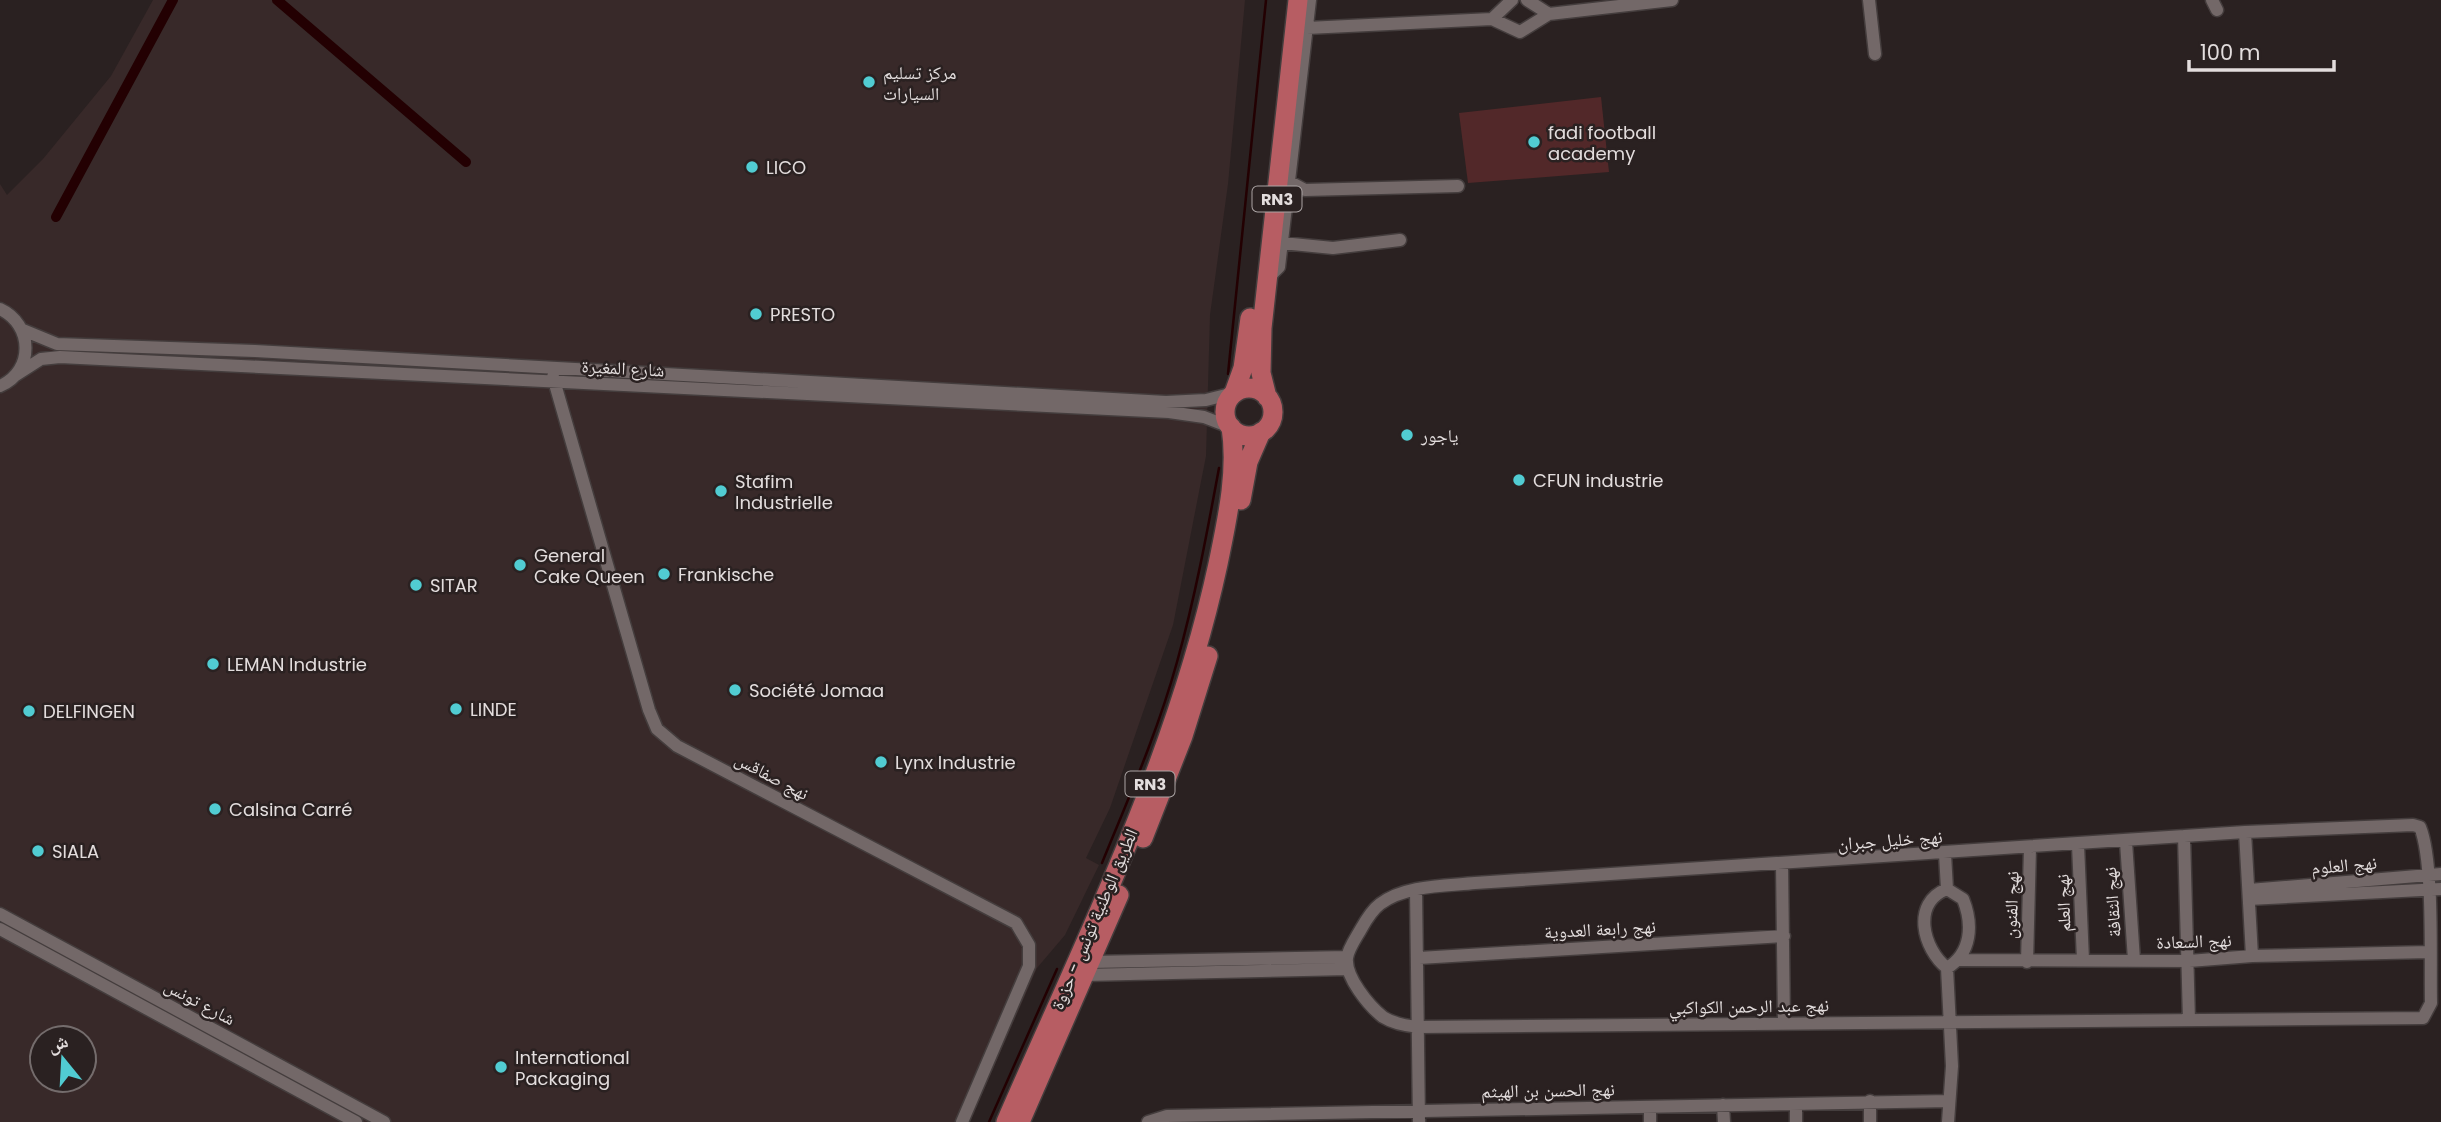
<svg xmlns="http://www.w3.org/2000/svg" width="2441" height="1122" font-family="Poppins,'Noto Naskh Arabic',sans-serif">
	<rect width="100%" height="100%" fill="#2a2121"/>
	<path fill="#382929" fill-rule="evenodd" d="M153,0H1245L1228,184L1210,315L1206,456L1173,625L1110,808L1086,858L1099,865L1065,935L1037,968L970,1122H0V184L7,195L43,159L111,76ZM42,1038H84V1080H42Z"/>
	<path fill="#522829" d="M1601,97L1609,172L1468,183L1459,113Z"/>
	<g fill="none" stroke-linecap="round" stroke-linejoin="round">
		<path stroke="#230002" stroke-width="2.5" d="M1228,374L1266,0
			M1102,863C1129,797 1158,731 1177,662C1195,598 1207,533 1219,468
			M989,1122L1057,969"/>
		<path stroke="#230002" stroke-width="10" d="M277,0L466,162
			M56,217L173,0"/>
		<defs>
			<path id="minor" d="M1527,0L1549,14
				M1869,0L1875,54
				M2212,0L2217,10
				M1492,19L1512,0
				M1307,28L1492,19L1520,32L1549,14L1672,0
				M1290,182L1305,190L1458,186
				M1282,243L1333,248L1400,240
				M1268,278L1279,267L1310,0
				M0,309C33,324 35,371 0,386
				M23,330L57,344L255,351L1166,402L1206,400L1234,393
				M16,375L41,359L60,357L1169,412L1204,417L1230,427
				M553,377L649,710L657,729L677,746L1016,923L1029,945V966L962,1122
				M2413,825L2420,827C2434,861 2430,962 2431,1003L2423,1018L1419,1027C1407,1026 1394,1024 1383,1017C1369,1006 1345,977 1347,958C1348,949 1356,938 1361,929C1366,920 1372,910 1380,904C1405,885 1445,886 1475,883L2245,832Z
				M2245,832L2252,956
				M2184,836L2189,1020
				M2126,842L2134,960
				M2078,845L2083,960
				M1945,854L1947,889
				M1782,864L1784,1023
				M1947,889L1963,899C1973,924 1972,953 1947,968C1923,949 1911,903 1947,889Z
				M1416,890L1419,1122
				M2249,890L2441,874
				M2249,899L2441,889
				M0,914L384,1122
				M0,929L356,1122
				M1419,958L1784,936
				M1960,960L2189,961L2252,956L2429,952
				M1090,962L1347,957
				M2027,962L2030,848
				M1947,968L1952,1066L1948,1122
				M1085,975L1348,969
				M1723,1105L1724,1122
				M1650,1107V1122
				M1148,1122L1167,1116L1949,1101
				M1796,1122V1105
				M1870,1122V1101"/>
			<path id="primary" d="M1225 412a24 24 0 1 1 48 0a24 24 0 1 1-48 0Z
				M1234,393L1243,368L1250,318
				M1267,397L1261,373L1262,328L1298,0
				M1241,500L1248,462L1261,432
				M1143,838L1183,736L1208,656
				M1006,1122C1085,940 1176,759 1218,564C1227,520 1238,472 1231,427
				M1020,1122L1119,895"/>
		</defs>
		<use href="#minor" stroke="#443d3d" stroke-width="15"/>
		<use href="#primary" stroke="#443d3d" stroke-width="22"/>
		<use href="#minor" stroke="#736868" stroke-width="12"/>
		<use href="#primary" stroke="#b75d63" stroke-width="19"/>
	</g>
	<g fill="#51ccd2" stroke="#2a2121" stroke-width="2.5">
		<circle cx="869" cy="82" r="7"/>
		<circle cx="1534" cy="142" r="7"/>
		<circle cx="752" cy="167" r="7"/>
		<circle cx="756" cy="314" r="7"/>
		<circle cx="1407" cy="435" r="7"/>
		<circle cx="1519" cy="480" r="7"/>
		<circle cx="721" cy="491" r="7"/>
		<circle cx="520" cy="565" r="7"/>
		<circle cx="664" cy="574" r="7"/>
		<circle cx="416" cy="585" r="7"/>
		<circle cx="213" cy="664" r="7"/>
		<circle cx="735" cy="690" r="7"/>
		<circle cx="456" cy="709" r="7"/>
		<circle cx="29" cy="711" r="7"/>
		<circle cx="881" cy="762" r="7"/>
		<circle cx="215" cy="809" r="7"/>
		<circle cx="38" cy="851" r="7"/>
		<circle cx="501" cy="1067" r="7"/>
	</g>
	<g text-anchor="middle" dominant-baseline="central" stroke-width="5" stroke-linejoin="round" paint-order="stroke">
		<g fill="#2a2121" stroke="#aca5a5" stroke-width="2">
			<rect x="1252.5" y="186.5" width="49" height="25" rx="5"/>
			<rect x="1125.5" y="771.5" width="49" height="25" rx="5"/>
		</g>
		<g font-size="16" font-weight="bold" fill="#e3dddd">
			<text x="1277" y="199">RN3</text>
			<text x="1150" y="784">RN3</text>
		</g>
		<g font-size="18" fill="#e3dddd" stroke="#2a2121" text-anchor="start">
			<text x="883" y="72">مركز تسليم<tspan x="883" dy="21">السيارات</tspan></text>
			<text x="1548" y="132">fadi football<tspan x="1548" dy="21">academy</tspan></text>
			<text x="766" y="167">LICO</text>
			<text x="770" y="314">PRESTO</text>
			<text x="1421" y="435">ياجور</text>
			<text x="1533" y="480">CFUN industrie</text>
			<text x="735" y="481">Stafim<tspan x="735" dy="21">Industrielle</tspan></text>
			<text x="534" y="555">General<tspan x="534" dy="21">Cake Queen</tspan></text>
			<text x="678" y="574">Frankische</text>
			<text x="430" y="585">SITAR</text>
			<text x="227" y="664">LEMAN Industrie</text>
			<text x="749" y="690">Société Jomaa</text>
			<text x="470" y="709">LINDE</text>
			<text x="43" y="711">DELFINGEN</text>
			<text x="895" y="762">Lynx Industrie</text>
			<text x="229" y="809">Calsina Carré</text>
			<text x="52" y="851">SIALA</text>
			<text x="515" y="1057">International<tspan x="515" dy="21">Packaging</tspan></text>
		</g>
		<g font-size="18" fill="#e3dddd" stroke="#2a2121">
			<text transform="translate(623 368) rotate(3)">شارع المغيرة</text>
			<text transform="translate(772 776) rotate(28)">نهج صفاقس</text>
			<text transform="translate(1890 840) rotate(-4)">نهج خليل جبران</text>
			<text transform="translate(2344 865) rotate(-5)">نهج العلوم</text>
			<text transform="translate(2112 902) rotate(-94)">نهج الثقافة</text>
			<text transform="translate(2063 903) rotate(-92)">نهج العلم</text>
			<text transform="translate(2011 905) rotate(-88)">نهج الفنون</text>
			<text transform="translate(1094 919) rotate(-67)">الطريق الوطنية تونس - حزوة</text>
			<text transform="translate(1600 929) rotate(-3)">نهج رابعة العدوية</text>
			<text transform="translate(2194 941) rotate(-2)">نهج السعادة</text>
			<text transform="translate(200 1002) rotate(28)">شارع تونس</text>
			<text transform="translate(1749 1006) rotate(-1)">نهج عبد الرحمن الكواكبي</text>
			<text transform="translate(1548 1090) rotate(-1)">نهج الحسن بن الهيثم</text>
		</g>
	</g>
	<g transform="translate(63 1059) rotate(342)"><circle r="33" fill="#2a2121" stroke="#746c6c" stroke-width="2"/>
	<path d="M0-5L12 26L0 18L-12 26Z" fill="#51ccd2"/>
	<text y="-10" font-size="19" font-weight="bold" text-anchor="middle" fill="#e3dddd">ش</text>
	</g>
	<path d="M2189 60v10h145v-10" fill="none" stroke="#e3dddd" stroke-width="3.5"/>
	<text x="2200" y="60" font-size="21" fill="#e3dddd" stroke="#2a2121" stroke-width="5" paint-order="stroke">100 m</text>
</svg>
